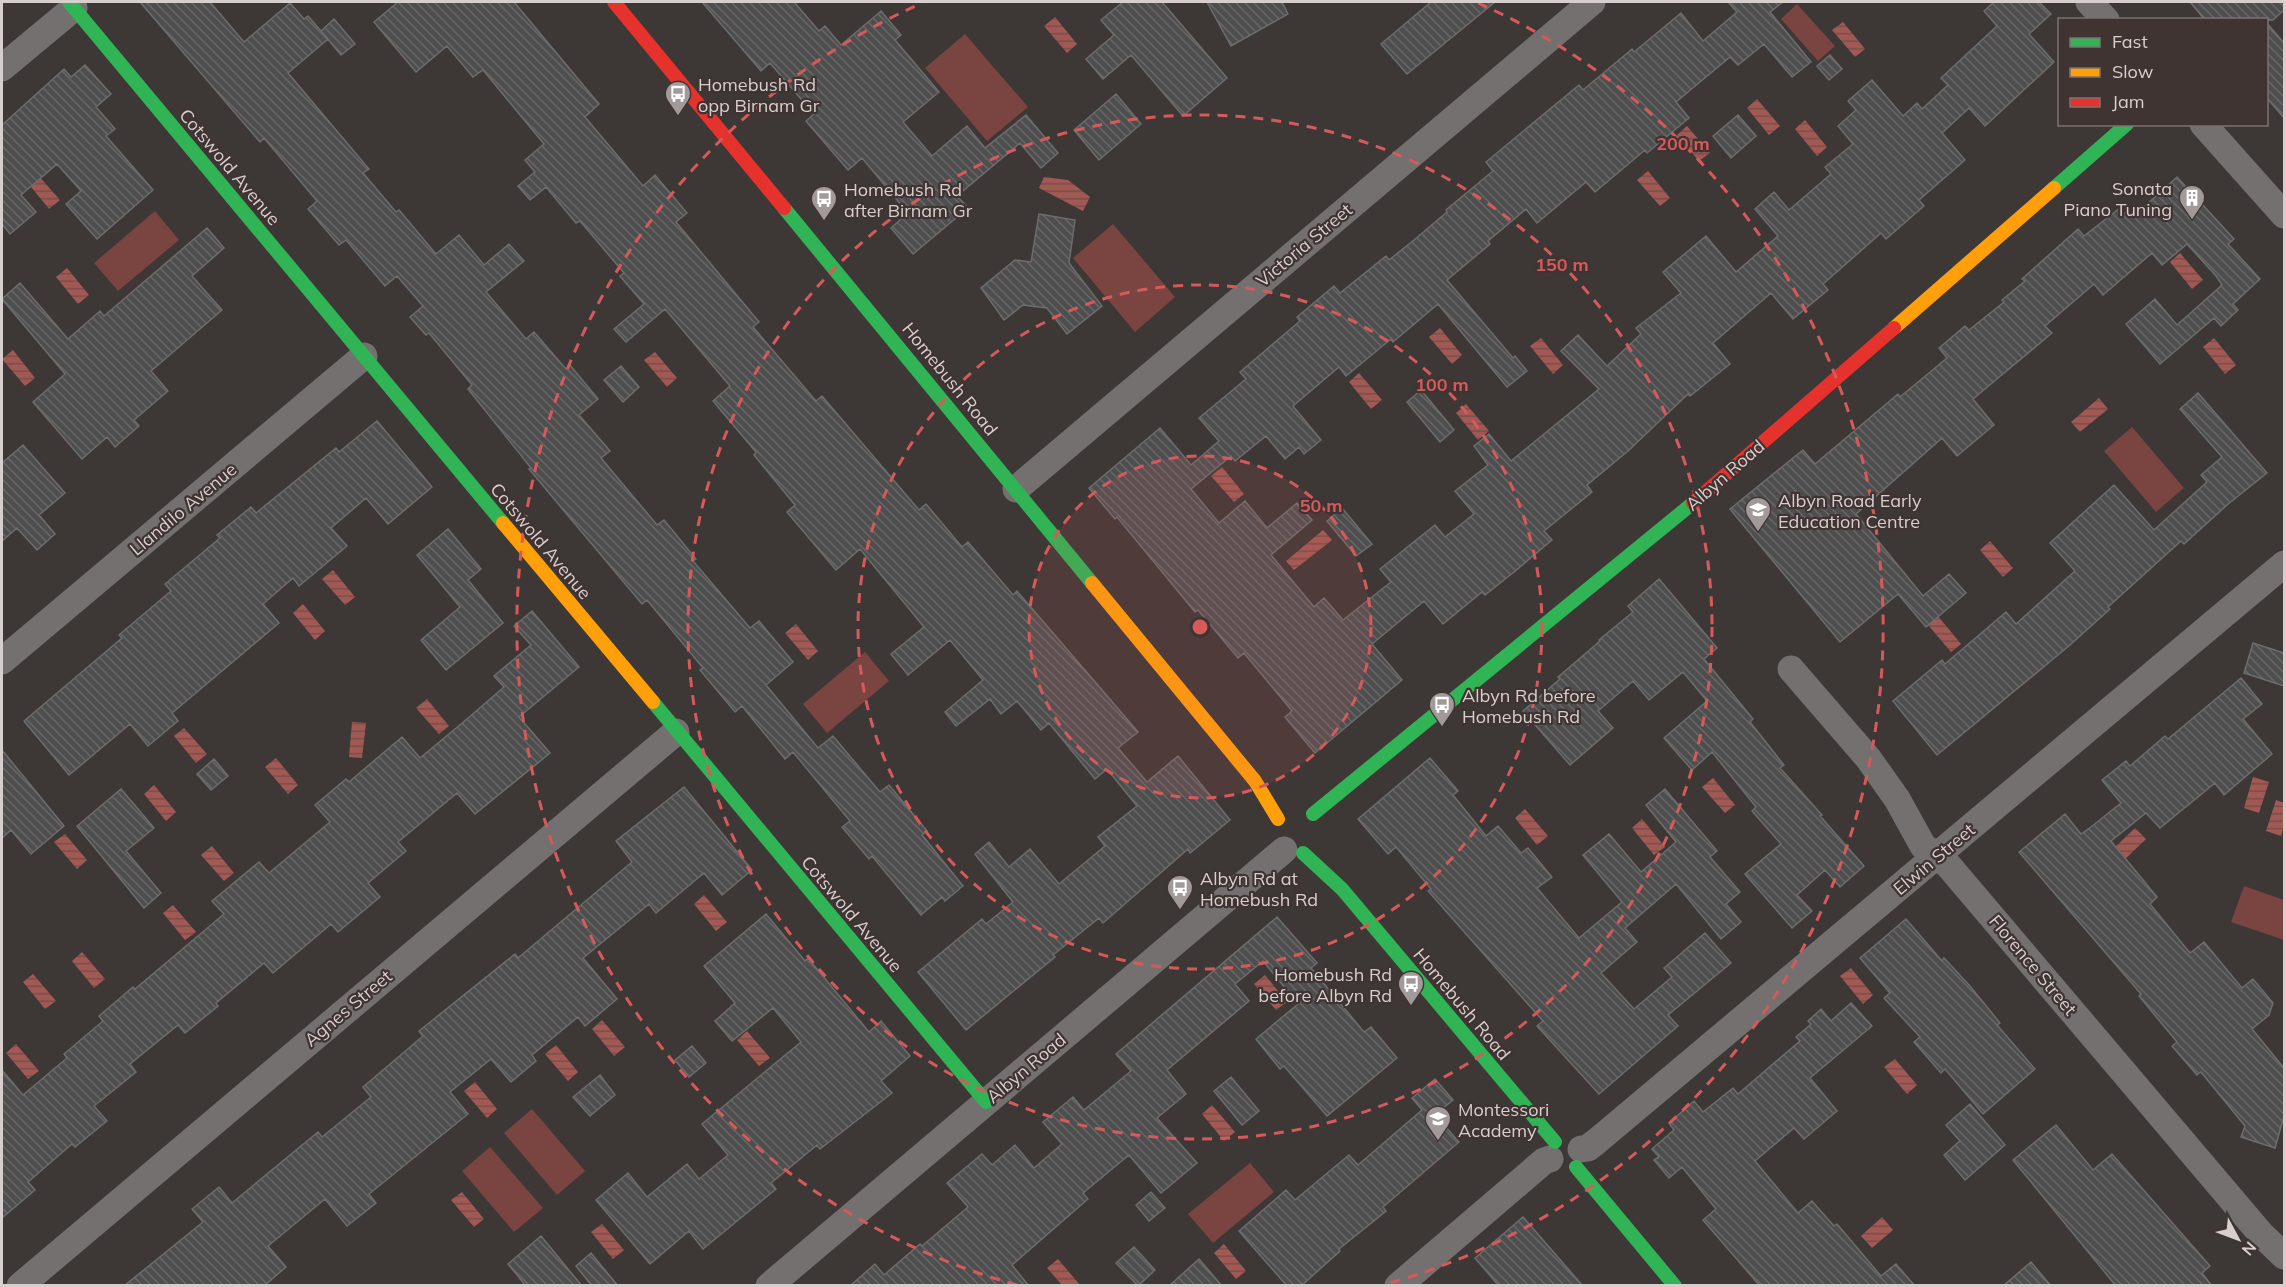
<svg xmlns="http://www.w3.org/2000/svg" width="2286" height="1287" font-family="Mulish,sans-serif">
	<defs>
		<pattern id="water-rules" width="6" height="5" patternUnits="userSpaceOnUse" patternTransform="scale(1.5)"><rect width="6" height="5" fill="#a25954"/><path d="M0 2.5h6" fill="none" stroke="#764d4a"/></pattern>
		<pattern id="building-back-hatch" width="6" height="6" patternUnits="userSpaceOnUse" patternTransform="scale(1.5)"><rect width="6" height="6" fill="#4f4e4f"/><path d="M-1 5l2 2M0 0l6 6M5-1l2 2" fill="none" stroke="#686667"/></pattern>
	</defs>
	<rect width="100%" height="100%" fill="#3d3736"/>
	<path fill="#7a4440" d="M1797,4L1835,46L1818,61L1781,19Z
		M965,34L1028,107L987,141L925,68Z
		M155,211L179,240L118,291L94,263Z
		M1113,224L1175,297L1135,332L1073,258Z
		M2132,427L2184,488L2156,512L2104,451Z
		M865,652L889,681L827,733L803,704Z
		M2244,886L2284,900V940L2231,922Z
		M532,1109L585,1171L557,1195L504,1133Z
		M490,1147L543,1208L514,1232L462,1171Z
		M1250,1163L1274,1192L1213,1243L1188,1214Z"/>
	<path fill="url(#water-rules)" d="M1055,17L1077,44L1067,53L1044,26Z
		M1843,22L1865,49L1855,57L1832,30Z
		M1757,99L1780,126L1769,135L1747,108Z
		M1805,120L1827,147L1817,156L1795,129Z
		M1687,126L1710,153L1699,161L1677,135Z
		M1648,171L1670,198L1660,206L1637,180Z
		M37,174L60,200L49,209L27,182Z
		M1044,177L1068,180L1090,197L1083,211L1039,188Z
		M2180,253L2203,280L2192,289L2170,262Z
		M67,268L89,295L78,304L56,277Z
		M1440,328L1462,355L1452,364L1429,337Z
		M1541,338L1563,365L1553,374L1530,346Z
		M2214,338L2236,365L2225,374L2203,347Z
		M13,350L35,378L25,386L2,359Z
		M655,352L677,378L667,387L644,360Z
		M1359,373L1382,400L1371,409L1349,382Z
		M2099,398L2108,409L2080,432L2071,422Z
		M1466,404L1489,431L1478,440L1456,413Z
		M1222,467L1244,494L1234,502L1211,476Z
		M1323,530L1332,540L1294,570L1286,561Z
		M1990,541L2013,568L2003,577L1980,550Z
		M333,570L355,597L345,605L322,579Z
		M303,604L325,631L315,640L293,613Z
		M1938,616L1961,644L1951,652L1928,625Z
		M796,624L818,651L808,660L785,633Z
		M427,699L449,726L439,734L416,708Z
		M352,722L366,723L362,758L349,757Z
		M184,728L207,754L196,763L174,736Z
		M276,758L298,785L288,794L265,767Z
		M2253,777L2269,782L2259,813L2244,808Z
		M1713,778L1735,805L1725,813L1702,787Z
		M154,785L176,812L166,821L144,794Z
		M2276,800L2284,803V825L2281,836L2266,831Z
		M1525,809L1548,836L1537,845L1515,818Z
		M1642,819L1665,847L1654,855L1632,828Z
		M2135,828L2146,839L2122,862L2111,851Z
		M65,834L87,860L77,869L54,842Z
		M212,846L234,873L224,881L201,855Z
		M704,895L727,922L716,931L694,904Z
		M173,905L196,932L185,940L163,913Z
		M82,952L105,979L94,988L72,961Z
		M1851,968L1873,995L1863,1004L1840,976Z
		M33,974L56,1001L45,1009L23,982Z
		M1265,975L1287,1002L1276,1010L1254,984Z
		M602,1020L625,1047L614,1056L592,1029Z
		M747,1031L770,1058L759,1066L737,1040Z
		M16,1044L39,1071L28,1079L6,1053Z
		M556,1045L578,1072L568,1081L545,1054Z
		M1895,1059L1917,1085L1907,1094L1884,1067Z
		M475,1082L497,1109L487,1118L464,1091Z
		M1212,1105L1235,1132L1224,1141L1202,1114Z
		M462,1192L484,1219L474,1227L451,1200Z
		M1882,1217L1893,1230L1872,1248L1861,1236Z
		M602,1224L624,1250L613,1259L591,1232Z
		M1224,1244L1246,1271L1236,1279L1214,1253Z
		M1058,1259L1080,1285H1062L1047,1268Z"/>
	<path fill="url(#building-back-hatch)" stroke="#6d6d6e" stroke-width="1.5" d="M140,2H210L244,42L290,3L304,19L308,16L328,39L288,73L369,169L363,173L396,212L399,210L436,254L459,235L484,265L509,244L524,261L486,292L526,339L534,332L566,369L570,365L598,399L579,415L610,451L601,458L657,525L664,520L696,559L693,561L750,628L759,621L793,662L766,685L818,748L833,736L880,792L889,785L927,831L922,835L963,886L945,901L942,897L921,915L872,856L869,859L842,827L850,821L793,752L785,759L742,706L735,712L700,670L703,668L647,600L642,604L529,469L531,468L468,389L472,385L429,333L426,335L410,317L423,306L397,276L385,286L346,240L339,245L308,209L317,201L264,138L260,142Z
		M398,2H514L599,104L585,117L643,186L655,175L687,213L676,222L759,322L753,327L816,401L822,396L919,510L926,504L962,547L968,542L1013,595L1017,591L1138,732L1118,748L1147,782L1178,756L1230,820L1190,853L1188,849L1103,923L1099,918L1053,955L1055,957L966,1030L918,972L982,919L986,924L1013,902L975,854L989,842L1009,867L1030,849L1059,884L1105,846L1098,837L1137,806L1107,769L1095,779L1049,723L1041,730L1017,701L1001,714L990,699L956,726L945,712L983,680L950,640L908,675L891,654L924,627L860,549L836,570L787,512L795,505L754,455L756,452L713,401L730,386L665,309L626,342L614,329L644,304L620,276L624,273L580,221L576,223L546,187L530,200L518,186L535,172L525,160L544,144L483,70L473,77L447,46L416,72L374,22Z
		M702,2H794L819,31L825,26L841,45L881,11L901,35L895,40L939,92L903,122L932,156L967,126L985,148L1026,115L1058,153L1041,168L1020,143L957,196L968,208L913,254L891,228L908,213L862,158L848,170L806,121L814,114L770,63L761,71Z
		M1123,2H1162L1227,78L1183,116L1131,55L1103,79L1086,59L1114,35L1101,20Z
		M1207,2H1282L1288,14L1231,46Z
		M1431,2H1495L1407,74L1381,44Z
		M1728,2H1783L1770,12L1811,62L1792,77L1764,44L1738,65L1730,57L1676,102L1689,118L1647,153L1645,150L1595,192L1586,182L1537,223L1526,209L1488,241L1490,244L1447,280L1513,358L1515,356L1527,371L1507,387L1438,304L1393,342L1391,339L1346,376L1339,367L1293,406L1321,440L1304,454L1299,447L1285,459L1266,436L1235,461L1231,456L1191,489L1219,523L1245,501L1267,528L1297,503L1312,520L1271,555L1314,607L1324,598L1343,620L1391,582L1380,569L1435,525L1445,537L1474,514L1455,491L1488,465L1474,446L1489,434L1511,461L1599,389L1561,351L1578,335L1607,366L1641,334L1636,328L1681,293L1663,272L1706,236L1736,272L1778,236L1755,209L1774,192L1789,210L1831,174L1825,167L1853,144L1838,126L1856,110L1848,101L1872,80L1903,116L1917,103L1922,109L1948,85L1941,78L1997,26L1984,11L1994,2H2039L2051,14L2029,34L2054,62L1985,126L1969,108L1942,133L1965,160L1919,200L1924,206L1886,239L1881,233L1823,284L1828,290L1793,319L1771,293L1713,343L1730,364L1690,396L1688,394L1628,451L1587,485L1592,492L1544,531L1552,540L1514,572L1485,595L1482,592L1443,624L1424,601L1372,644L1402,680L1315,753L1285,717L1292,711L1244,653L1238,658L1198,610L1195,612L1117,517L1115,519L1089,488L1160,428L1191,465L1219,441L1199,418L1246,379L1240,372L1300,321L1297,317L1334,286L1340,293L1386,256L1389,260L1414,240L1447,212L1446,210L1493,171L1486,162L1579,85L1583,90L1632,49L1634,52L1681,13L1703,41L1737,12Z
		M2190,2H2284V10L2273,20H2205Z
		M334,19L355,44L341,55L321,31Z
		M2266,22L2284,43V118L2266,97Z
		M1830,55L1842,69L1829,80L1817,66Z
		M85,65L111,94L96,107L115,129L106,136L153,190L97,239L66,204L81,191L57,164L21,195L36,212L10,234L2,224V125L64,69L71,77Z
		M1116,94L1141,124L1099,160L1074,130Z
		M1738,115L1756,136L1731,158L1713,136Z
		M2177,177L2234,239L2228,244L2260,279L2233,304L2238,310L2221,326L2214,318L2160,364L2126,324L2155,299L2177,325L2222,285L2217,277L2187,244L2162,265L2152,253L2103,295L2094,284L2045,326L2052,333L1973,399L1994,425L1957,456L1942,438L1856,514L1923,596L1949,574L1966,593L1926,627L1898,594L1840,642L1730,509L1803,450L1815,464L1898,394L1900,397L1947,358L1939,348L1965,326L1969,330L2004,302L2002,300L2025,281L2022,279L2078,229L2084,236L2120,208L2126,215L2130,213L2133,217Z
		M1039,214L1075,220L1069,263L1102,306L1067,334L1047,308L1023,305L1004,320L981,288L1015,260L1031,262Z
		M207,228L224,248L192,276L222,310L151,371L168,391L134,420L139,426L115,447L107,437L82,459L33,402L65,374L2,299L20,283L68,339L100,311L104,316Z
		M621,366L639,387L623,402L604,380Z
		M1421,390L1454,430L1440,442L1407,402Z
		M2198,393L2267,473L2227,505L2184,544L2181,541L2108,607L2110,609L2070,645L1937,755L1893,701L1942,660L1945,664L2006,612L2016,624L2075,571L2050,543L2114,485L2154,530L2207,482L2201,475L2222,457L2180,409Z
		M377,421L432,487L388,524L366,498L331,528L347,546L299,586L293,578L263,604L279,623L172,713L178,721L148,746L130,724L69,775L24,721L122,638L119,635L171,591L165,584L220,538L217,535L251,507L256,513L336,448L339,452Z
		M23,445L65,493L39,515L55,534L37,550L17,528L2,541V463Z
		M1342,508L1372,544L1356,556L1327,521Z
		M448,529L481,569L468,580L503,623L446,670L421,640L460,607L417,555Z
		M1659,579L1717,648L1704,659L1753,719L1750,722L1784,765L1780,768L1822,815L1820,816L1864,866L1840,887L1825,870L1797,895L1812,911L1792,928L1745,874L1781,844L1752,811L1756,807L1712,752L1692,770L1664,738L1707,701L1683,672L1649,700L1633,681L1598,711L1613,728L1570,765L1523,711L1560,679L1558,677L1600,641L1599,640L1633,612L1628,606Z
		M532,611L579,667L519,717L550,753L475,814L457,793L398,842L406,851L368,883L380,897L338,932L331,924L273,973L264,963L216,1003L218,1006L185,1033L178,1025L130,1064L136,1072L94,1106L107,1121L75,1147L72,1144L28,1182L35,1190L2,1218V1070L23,1095L67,1058L64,1054L103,1021L99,1016L133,987L135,989L224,914L212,901L259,862L269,873L330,822L315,805L346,779L349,782L402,737L420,758L467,719L504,687L494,676L531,645L514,626Z
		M2253,643L2284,653V686L2244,673Z
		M2241,678L2262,704L2243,719L2272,754L2224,795L2215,783L2160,828L2146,813L2111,841L2157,897L2150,904L2190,953L2204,942L2242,988L2253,979L2273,1003L2269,1015L2252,1029L2284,1068V1116L2275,1148L2241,1137L2245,1126L2201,1072L2197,1075L2172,1046L2177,1042L2139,996L2141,994L2019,852L2065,814L2081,834L2091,827L2121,803L2102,780L2126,761L2130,766L2165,736L2168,739Z
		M2,750L64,826L31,854L11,830L2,838Z
		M1430,758L1458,791L1453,795L1486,836L1498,826L1521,853L1528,848L1552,877L1537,888L1579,938L1622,902L1583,855L1609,834L1641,872L1676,842L1646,805L1665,789L1717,851L1710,857L1740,892L1726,904L1741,922L1721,939L1676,884L1625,928L1637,942L1601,973L1634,1009L1672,977L1664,968L1705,933L1731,963L1668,1015L1678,1026L1599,1094L1537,1026L1543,1021L1428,891L1431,889L1396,847L1388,854L1358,819Z
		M214,759L228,776L211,790L197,774Z
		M684,787L752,870L722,895L704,873L656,913L649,904L583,958L617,999L585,1026L578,1017L532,1055L536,1061L511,1082L491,1059L450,1092L468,1114L369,1194L376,1203L347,1226L325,1199L268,1246L286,1267L264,1286H124L203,1222L192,1209L219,1187L232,1203L318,1132L322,1137L371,1097L363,1087L423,1036L419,1031L515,954L518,958L632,862L616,841Z
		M121,789L154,828L126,851L161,893L144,908L77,826Z
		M766,914L805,961L808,958L869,1032L881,1021L910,1056L881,1081L892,1093L820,1149L817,1145L771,1183L776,1189L703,1249L689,1231L650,1264L596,1200L628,1173L647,1197L687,1164L699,1179L728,1155L702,1124L801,1042L773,1008L732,1041L715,1021L735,1003L704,966Z
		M1277,917L1317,963L1311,968L1364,1032L1371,1027L1397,1058L1327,1116L1284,1066L1280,1069L1256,1039L1298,1004L1263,961L1235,984L1249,1001L1167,1070L1186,1094L1157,1118L1197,1163L1161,1193L1129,1155L1083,1193L1088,1199L1012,1265L1029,1286H850L875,1264L884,1275L920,1244L922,1246L968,1207L947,1183L982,1154L992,1165L1015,1145L1034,1168L1062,1144L1043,1122L1073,1097L1084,1110L1131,1071L1116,1054Z
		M1906,919L1942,961L1944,958L1970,986L2000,1023L1997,1025L2035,1069L1983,1114L1945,1069L1941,1073L1914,1042L1920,1037L1884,998L1890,993L1860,958Z
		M1851,1003L1872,1026L1810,1078L1837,1111L1804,1139L1794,1128L1755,1161L1798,1213L1812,1201L1834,1226L1837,1224L1881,1276L1896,1264L1915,1286H1760L1703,1220L1716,1209L1682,1167L1669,1178L1654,1160L1659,1157L1652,1149L1674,1130L1669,1123L1694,1101L1703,1112L1733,1088L1738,1094L1800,1041L1796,1037L1811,1024L1808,1021L1821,1009L1831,1021Z
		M692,1046L706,1063L689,1077L675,1060Z
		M600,1075L615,1095L590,1116L573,1097Z
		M1231,1077L1259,1111L1242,1125L1214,1091Z
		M1435,1079L1453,1100L1435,1115L1459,1142L1383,1207L1386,1211L1339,1249L1340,1251L1301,1286H1287L1239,1231L1286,1190L1295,1200L1349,1155L1358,1165L1422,1110L1412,1098Z
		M1970,1104L2005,1145L1965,1180L1944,1155L1960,1141L1946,1125Z
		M2056,1125L2093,1170L2112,1154L2210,1266L2202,1273L2212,1286H2116L2013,1160Z
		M1151,1192L1165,1208L1149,1221L1136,1205Z
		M1523,1217L1556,1255L1583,1286H1499L1475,1258Z
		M541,1236L582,1286H526L508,1264Z
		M1134,1247L1155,1270L1138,1286L1116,1263Z
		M591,1253L618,1286H592L576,1266Z
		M1199,1259L1222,1286H1169Z
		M2031,1262L2051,1286H2003Z"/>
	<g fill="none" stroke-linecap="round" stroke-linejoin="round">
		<path stroke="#73706f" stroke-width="27" d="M2089,2L2106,20
			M2,68L74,8
			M2203,124L2284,215
			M1016,489L1592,2
			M2,661L364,356
			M1791,669L1868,758L1897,799L1923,846L1948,865L2261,1234L2284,1256
			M1581,1149L1588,1148L1597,1141L2284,564
			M20,1286L676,732
			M769,1286L1284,850
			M1398,1286L1544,1161L1550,1159"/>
		<path stroke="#30b455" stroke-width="14" d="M69,2L503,523
			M2054,188L2127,124
			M784,208L1092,583
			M653,702L986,1102
			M1313,814L1693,503
			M1303,853L1342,889L1555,1142
			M1576,1167L1675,1286"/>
		<path stroke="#ff9f0a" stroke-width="14" d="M1894,328L2054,188
			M503,523L653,702
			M1092,583L1255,781L1278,819"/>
		<path stroke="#e5322d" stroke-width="14" d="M614,2L784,208
			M1693,503L1894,328"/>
	</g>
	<circle cx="1200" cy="627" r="171" fill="#d65a5a" fill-opacity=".12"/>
	<g fill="none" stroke="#d65a5a" stroke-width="3" stroke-dasharray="10 8">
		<circle cx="1200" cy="627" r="171"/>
		<circle cx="1200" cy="627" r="342"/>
		<circle cx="1200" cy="627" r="512"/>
		<path d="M1017 1285A683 683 0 0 1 922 3M1478 3A683 683 0 0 1 1383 1285"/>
	</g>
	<defs>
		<symbol id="bus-pin" viewBox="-11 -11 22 30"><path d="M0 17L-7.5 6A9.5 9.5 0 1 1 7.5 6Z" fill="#a19a99" stroke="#403433"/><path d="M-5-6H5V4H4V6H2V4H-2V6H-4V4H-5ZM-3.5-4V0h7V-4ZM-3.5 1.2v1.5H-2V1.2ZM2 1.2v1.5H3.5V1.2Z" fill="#fff"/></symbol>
		<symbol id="building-pin" viewBox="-11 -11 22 30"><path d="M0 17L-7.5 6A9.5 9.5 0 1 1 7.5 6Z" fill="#a19a99" stroke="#403433"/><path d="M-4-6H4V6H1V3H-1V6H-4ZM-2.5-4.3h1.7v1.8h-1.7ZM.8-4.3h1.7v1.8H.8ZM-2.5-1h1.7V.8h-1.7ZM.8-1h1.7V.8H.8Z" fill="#fff"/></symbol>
		<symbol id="school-pin" viewBox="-11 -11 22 30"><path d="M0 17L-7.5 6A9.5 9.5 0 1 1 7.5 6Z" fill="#a19a99" stroke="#403433"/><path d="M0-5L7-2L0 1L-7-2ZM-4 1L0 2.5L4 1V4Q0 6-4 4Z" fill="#fff"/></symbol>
	</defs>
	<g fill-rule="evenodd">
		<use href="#bus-pin" x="663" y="79" width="30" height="40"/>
		<use href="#building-pin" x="2177" y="183" width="30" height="40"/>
		<use href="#bus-pin" x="809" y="184" width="30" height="40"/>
		<use href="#school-pin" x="1743" y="495" width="30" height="40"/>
		<use href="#bus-pin" x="1427" y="690" width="30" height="40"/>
		<use href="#bus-pin" x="1165" y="873" width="30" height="40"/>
		<use href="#bus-pin" x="1396" y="969" width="30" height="40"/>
		<use href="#school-pin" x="1423" y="1104" width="30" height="40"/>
	</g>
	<g text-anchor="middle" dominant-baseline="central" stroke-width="4.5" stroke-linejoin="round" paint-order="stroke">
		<g font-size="18" fill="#d7cfce" stroke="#403433" text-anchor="start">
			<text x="698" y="84">Homebush Rd<tspan x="698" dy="21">opp Birnam Gr</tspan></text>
			<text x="2172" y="188" text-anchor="end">Sonata<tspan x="2172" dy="21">Piano Tuning</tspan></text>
			<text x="844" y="189">Homebush Rd<tspan x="844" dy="21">after Birnam Gr</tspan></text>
			<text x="1778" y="500">Albyn Road Early<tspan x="1778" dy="21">Education Centre</tspan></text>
			<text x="1462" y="695">Albyn Rd before<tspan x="1462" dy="21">Homebush Rd</tspan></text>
			<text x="1200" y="878">Albyn Rd at<tspan x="1200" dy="21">Homebush Rd</tspan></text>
			<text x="1392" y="974" text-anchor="end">Homebush Rd<tspan x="1392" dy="21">before Albyn Rd</tspan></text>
			<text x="1458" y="1109">Montessori<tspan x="1458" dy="21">Academy</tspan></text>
		</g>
		<g font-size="18" fill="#d7cfce" stroke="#403433">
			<text transform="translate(230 167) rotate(50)">Cotswold Avenue</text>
			<text transform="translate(1304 245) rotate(-40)">Victoria Street</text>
			<text transform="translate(950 379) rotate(51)">Homebush Road</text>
			<text transform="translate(1725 475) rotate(-41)">Albyn Road</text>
			<text transform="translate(183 509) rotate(-40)">Llandilo Avenue</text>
			<text transform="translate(541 541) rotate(50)">Cotswold Avenue</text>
			<text transform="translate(1934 859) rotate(-40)">Elwin Street</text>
			<text transform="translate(852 914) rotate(50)">Cotswold Avenue</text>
			<text transform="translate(2033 965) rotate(50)">Florence Street</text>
			<text transform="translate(1462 1004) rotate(50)">Homebush Road</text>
			<text transform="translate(348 1008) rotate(-40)">Agnes Street</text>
			<text transform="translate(1026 1068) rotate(-40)">Albyn Road</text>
		</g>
	</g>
	<circle cx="1200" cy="627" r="9" fill="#d65a5a" stroke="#403433" stroke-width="3"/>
	<g font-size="18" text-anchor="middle" font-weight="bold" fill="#d65a5a" stroke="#403433" stroke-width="4.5" stroke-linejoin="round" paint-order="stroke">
		<text x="1683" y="150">200 m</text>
		<text x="1562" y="271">150 m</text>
		<text x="1442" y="391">100 m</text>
		<text x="1321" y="512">50 m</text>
	</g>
	<rect width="2286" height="1287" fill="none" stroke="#d7cfce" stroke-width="6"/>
	<rect x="2058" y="18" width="210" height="108" fill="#403433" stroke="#7c7271" stroke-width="1.5"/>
	<rect x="2070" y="38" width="30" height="9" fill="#30b455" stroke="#7c7271" stroke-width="1.5"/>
	<text x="2112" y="48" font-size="18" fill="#d7cfce">Fast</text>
	<rect x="2070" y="68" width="30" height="9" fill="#ff9f0a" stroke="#7c7271" stroke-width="1.5"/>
	<text x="2112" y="78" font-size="18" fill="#d7cfce">Slow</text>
	<rect x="2070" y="98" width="30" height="9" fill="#e5322d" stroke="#7c7271" stroke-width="1.5"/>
	<text x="2112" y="108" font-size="18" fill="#d7cfce">Jam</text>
	<g transform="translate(2238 1239) rotate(131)" stroke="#403433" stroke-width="4.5" paint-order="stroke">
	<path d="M0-4.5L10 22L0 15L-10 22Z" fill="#d7cfce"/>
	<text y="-9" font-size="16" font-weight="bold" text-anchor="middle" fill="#d7cfce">N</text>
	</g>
</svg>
